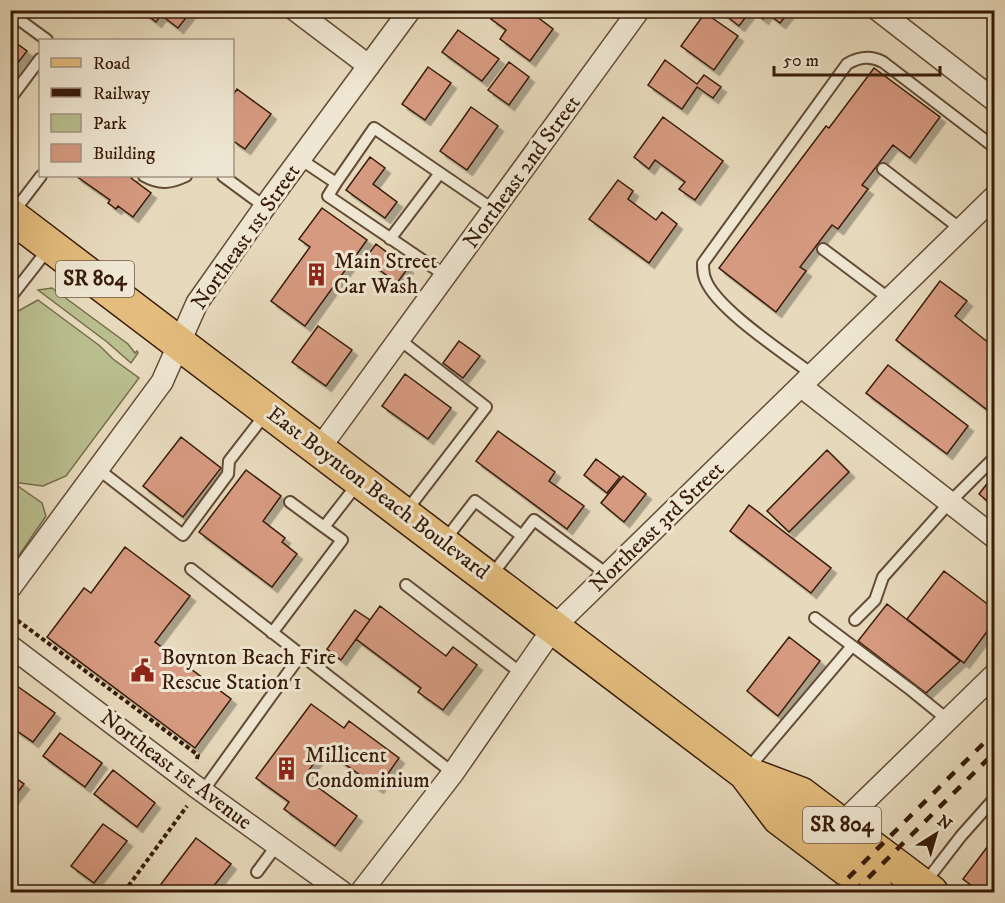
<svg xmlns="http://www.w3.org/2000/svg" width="1005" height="903" font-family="'IM FELL DW Pica',serif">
	<defs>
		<filter id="shadow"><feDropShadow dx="5.5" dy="5.5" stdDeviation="0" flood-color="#0004"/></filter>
	</defs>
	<rect width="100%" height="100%" fill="#e7dabc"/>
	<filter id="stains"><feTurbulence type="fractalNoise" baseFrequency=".00333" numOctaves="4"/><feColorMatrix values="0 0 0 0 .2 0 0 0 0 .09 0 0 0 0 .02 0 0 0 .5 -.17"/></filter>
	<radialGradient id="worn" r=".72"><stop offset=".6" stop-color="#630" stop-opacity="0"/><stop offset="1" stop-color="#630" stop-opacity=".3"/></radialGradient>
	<path fill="#b9be8e" stroke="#786c4b" stroke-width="1.5" d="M52,288L128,344L135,353L137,351L138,353L131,363L107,342L38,290Z
		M38,300L100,346L113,359L139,378L66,476L43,486L12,482L42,503L46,516L11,567V315Z"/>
	<path fill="#d69a80" stroke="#371b08" stroke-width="1.5" filter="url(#shadow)" d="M144,10H192L178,28L161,15L156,22L143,12Z
		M498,10H528L553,29L530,61L500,39L506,30L491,19Z
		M719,10H751L739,26Z
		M752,10H787L789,12L780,23L767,13L763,19Z
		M705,13L738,36L714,70L681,46Z
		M458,30L499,59L482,81L442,52Z
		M12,40L27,51L10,73V42Z
		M665,60L697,84L704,75L721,87L713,98L697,87L682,109L648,85Z
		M509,62L529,77L509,105L488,90Z
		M428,67L451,83L425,120L402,104Z
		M874,68L940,117L910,158L893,145L862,185L868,189L838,229L832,225L800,267L806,271L776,312L719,268L826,126L829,128Z
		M237,89L271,114L245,149L232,140V96Z
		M471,107L498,126L467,170L440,151Z
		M663,117L723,161L695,200L679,189L685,182L655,160L649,169L634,157Z
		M370,157L385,168L373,184L397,202L385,218L346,190Z
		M76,176H133L131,178L151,193L133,217L118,206L116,209L108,203L110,200Z
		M618,180L633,191L628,199L656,220L662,212L677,224L649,263L589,219Z
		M322,208L367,240L305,326L271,301L310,247L299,239Z
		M376,244L408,268L397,283L365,259Z
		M940,281L967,301L955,316L994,347V415L896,340Z
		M318,326L352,350L326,386L292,362Z
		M459,341L480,356L463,378L443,363Z
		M888,365L968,426L947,454L866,393Z
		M405,374L451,408L428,439L382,406Z
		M498,431L555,472L549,481L584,506L567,529L476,461Z
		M181,437L221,468L183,517L143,486Z
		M827,450L849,472L789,532L767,511Z
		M596,459L620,477L607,493L584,475Z
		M246,470L281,496L263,521L285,538L282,542L297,554L272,587L199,532Z
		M994,475V507L979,494Z
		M623,476L646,494L624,522L601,503Z
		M749,505L831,568L811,593L730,531Z
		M125,547L190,596L155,642L231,699L195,748L47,637L84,588L91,593Z
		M944,571L994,609V622L964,663L907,619Z
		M887,604L960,661L926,693L858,641Z
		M380,606L446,656L453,647L477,665L443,710L418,692L421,688L356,639Z
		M355,610L370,620L341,660L327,649Z
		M789,637L820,661L778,716L747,691Z
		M10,681L55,713L33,742L10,726Z
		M311,704L344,728L349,721L399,758L378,788L324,749L304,777L357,816L335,846L284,809L289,802L256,778Z
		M60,733L102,763L85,787L43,756Z
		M113,770L155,803L137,827L94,794Z
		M10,774L24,784L10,802Z
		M103,824L127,841L94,883L71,866Z
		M196,838L231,864L209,892H155Z
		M994,838V892H980L963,879Z"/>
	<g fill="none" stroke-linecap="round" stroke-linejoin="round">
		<defs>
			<path id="lane" d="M10,13L47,40
				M10,99L40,59
				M300,159L336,183L374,128L494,210
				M883,169L962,230
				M144,176C160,185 171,183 186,176
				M223,176L265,207
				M336,183L328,196L446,276
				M12,214L41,176
				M390,239L440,173
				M823,249L891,300
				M10,298L49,248
				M400,340L486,407L407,510
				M813,375C786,354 719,311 706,281C703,275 703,270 703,263L847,64C859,57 870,55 883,62L994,147
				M98,469L183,535L228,474L229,461L267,412
				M290,502L324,527
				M445,540L475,501L522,536
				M191,569L453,773
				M491,576L534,520L607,574
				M406,585L521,673
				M815,618L911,690L948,720
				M855,620L875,600L883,577L950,502L994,458
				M272,633L342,540L324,527L359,482
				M747,770L852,646
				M203,791L300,656
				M257,872L277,845
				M924,884L961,836L994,799"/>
			<path id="street" d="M295,10L369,66
				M878,10L994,100
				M802,387L994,537
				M319,449L639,10
				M10,588L162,382L197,303L271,198L410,10
				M10,646L195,786L342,892
				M841,824L994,675
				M361,892L453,773L554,627L994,197"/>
			<path id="primary" d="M10,215L745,773L779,818L877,892
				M745,773L801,794L931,892"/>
		</defs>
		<use href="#lane" stroke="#634b35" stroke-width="14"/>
		<use href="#street" stroke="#634b35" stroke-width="24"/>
		<use href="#primary" stroke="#371b08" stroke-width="36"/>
		<path stroke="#371b08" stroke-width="4" stroke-dasharray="4.5 3" stroke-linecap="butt" d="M10,620H17L198,755L196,762
			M124,892L187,806"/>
		<use href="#lane" stroke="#efe7d3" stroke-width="10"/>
		<use href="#street" stroke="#efe7d3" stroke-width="21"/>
		<use href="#primary" stroke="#e4bd7e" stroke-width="33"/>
		<path stroke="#371b08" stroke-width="4.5" stroke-dasharray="10 10" stroke-linecap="butt" d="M834,892L994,733
			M854,892L994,753"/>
	</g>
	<defs>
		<symbol id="building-bare" viewBox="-9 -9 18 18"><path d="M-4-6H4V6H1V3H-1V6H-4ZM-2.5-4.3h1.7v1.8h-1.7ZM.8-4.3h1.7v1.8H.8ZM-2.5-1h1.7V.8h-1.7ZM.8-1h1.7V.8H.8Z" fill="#8f2418" stroke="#efe7d3" stroke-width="2.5" paint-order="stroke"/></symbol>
		<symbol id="civic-bare" viewBox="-9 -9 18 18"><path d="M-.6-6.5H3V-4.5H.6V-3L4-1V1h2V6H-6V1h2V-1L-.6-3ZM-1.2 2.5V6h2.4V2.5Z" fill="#8f2418" stroke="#efe7d3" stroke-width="2.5" paint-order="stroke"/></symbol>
	</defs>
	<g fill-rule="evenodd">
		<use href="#building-bare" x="300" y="258" width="33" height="33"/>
		<use href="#civic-bare" x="126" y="654" width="33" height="33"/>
		<use href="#building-bare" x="270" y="752" width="33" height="33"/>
	</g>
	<g text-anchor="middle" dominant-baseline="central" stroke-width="6" stroke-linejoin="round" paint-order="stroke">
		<g fill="#efe7d3" stroke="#6e5845" stroke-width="1.5">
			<rect x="56" y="261" width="78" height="36" rx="4.5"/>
			<rect x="803" y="807" width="78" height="36" rx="4.5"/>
		</g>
		<g font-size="21" font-weight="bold" fill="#371b08">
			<text x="95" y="279">SR 804</text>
			<text x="842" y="825">SR 804</text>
		</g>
		<g font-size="22" fill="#371b08" stroke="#efe7d3">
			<text transform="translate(522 172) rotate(-54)">Northeast 2nd Street</text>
			<text transform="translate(246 237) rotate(-55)">Northeast 1st Street</text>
			<text transform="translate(378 493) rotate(37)">East Boynton Beach Boulevard</text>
			<text transform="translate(657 527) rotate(-44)">Northeast 3rd Street</text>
			<text transform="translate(176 770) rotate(37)">Northeast 1st Avenue</text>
		</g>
		<g font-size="22" fill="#371b08" stroke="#efe7d3" text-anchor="start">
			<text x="334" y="261">Main Street<tspan x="334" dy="25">Car Wash</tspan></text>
			<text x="161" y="657">Boynton Beach Fire<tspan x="161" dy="25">Rescue Station 1</tspan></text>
			<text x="305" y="755">Millicent<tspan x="305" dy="25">Condominium</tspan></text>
		</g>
	</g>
	<rect width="1005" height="903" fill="none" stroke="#e7dabc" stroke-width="36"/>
	<rect x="12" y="12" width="981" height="879" fill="none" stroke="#371b08" stroke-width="3"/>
	<rect x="18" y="18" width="969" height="867" fill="none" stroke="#371b08" stroke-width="1.5"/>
	<rect x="39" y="39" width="195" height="138" fill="#efe7d3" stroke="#a59582" stroke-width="1.5"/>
	<rect x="51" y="58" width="30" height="9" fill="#e4bd7e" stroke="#a59582" stroke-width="1.5"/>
	<text x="93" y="69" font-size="18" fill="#371b08">Road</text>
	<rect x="51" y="88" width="30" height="9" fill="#371b08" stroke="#a59582" stroke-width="1.5"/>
	<text x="93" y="99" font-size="18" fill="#371b08">Railway</text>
	<rect x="51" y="114" width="30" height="18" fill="#b9be8e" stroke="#a59582" stroke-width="1.5"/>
	<text x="93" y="129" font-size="18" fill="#371b08">Park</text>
	<rect x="51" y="144" width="30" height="18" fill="#d69a80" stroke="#a59582" stroke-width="1.5"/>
	<text x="93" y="159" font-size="18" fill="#371b08">Building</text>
	<g transform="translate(936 834) rotate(37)" stroke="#efe7d3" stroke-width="4.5" paint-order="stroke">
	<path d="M0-4.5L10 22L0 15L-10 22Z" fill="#371b08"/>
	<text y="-9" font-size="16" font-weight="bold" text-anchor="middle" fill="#371b08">N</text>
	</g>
	<path d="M774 66v9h166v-9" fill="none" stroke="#371b08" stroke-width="3"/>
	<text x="783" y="66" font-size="18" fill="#371b08" stroke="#efe7d3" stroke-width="4.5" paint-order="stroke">50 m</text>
	<rect width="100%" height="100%" filter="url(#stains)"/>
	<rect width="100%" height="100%" fill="url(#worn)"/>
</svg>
